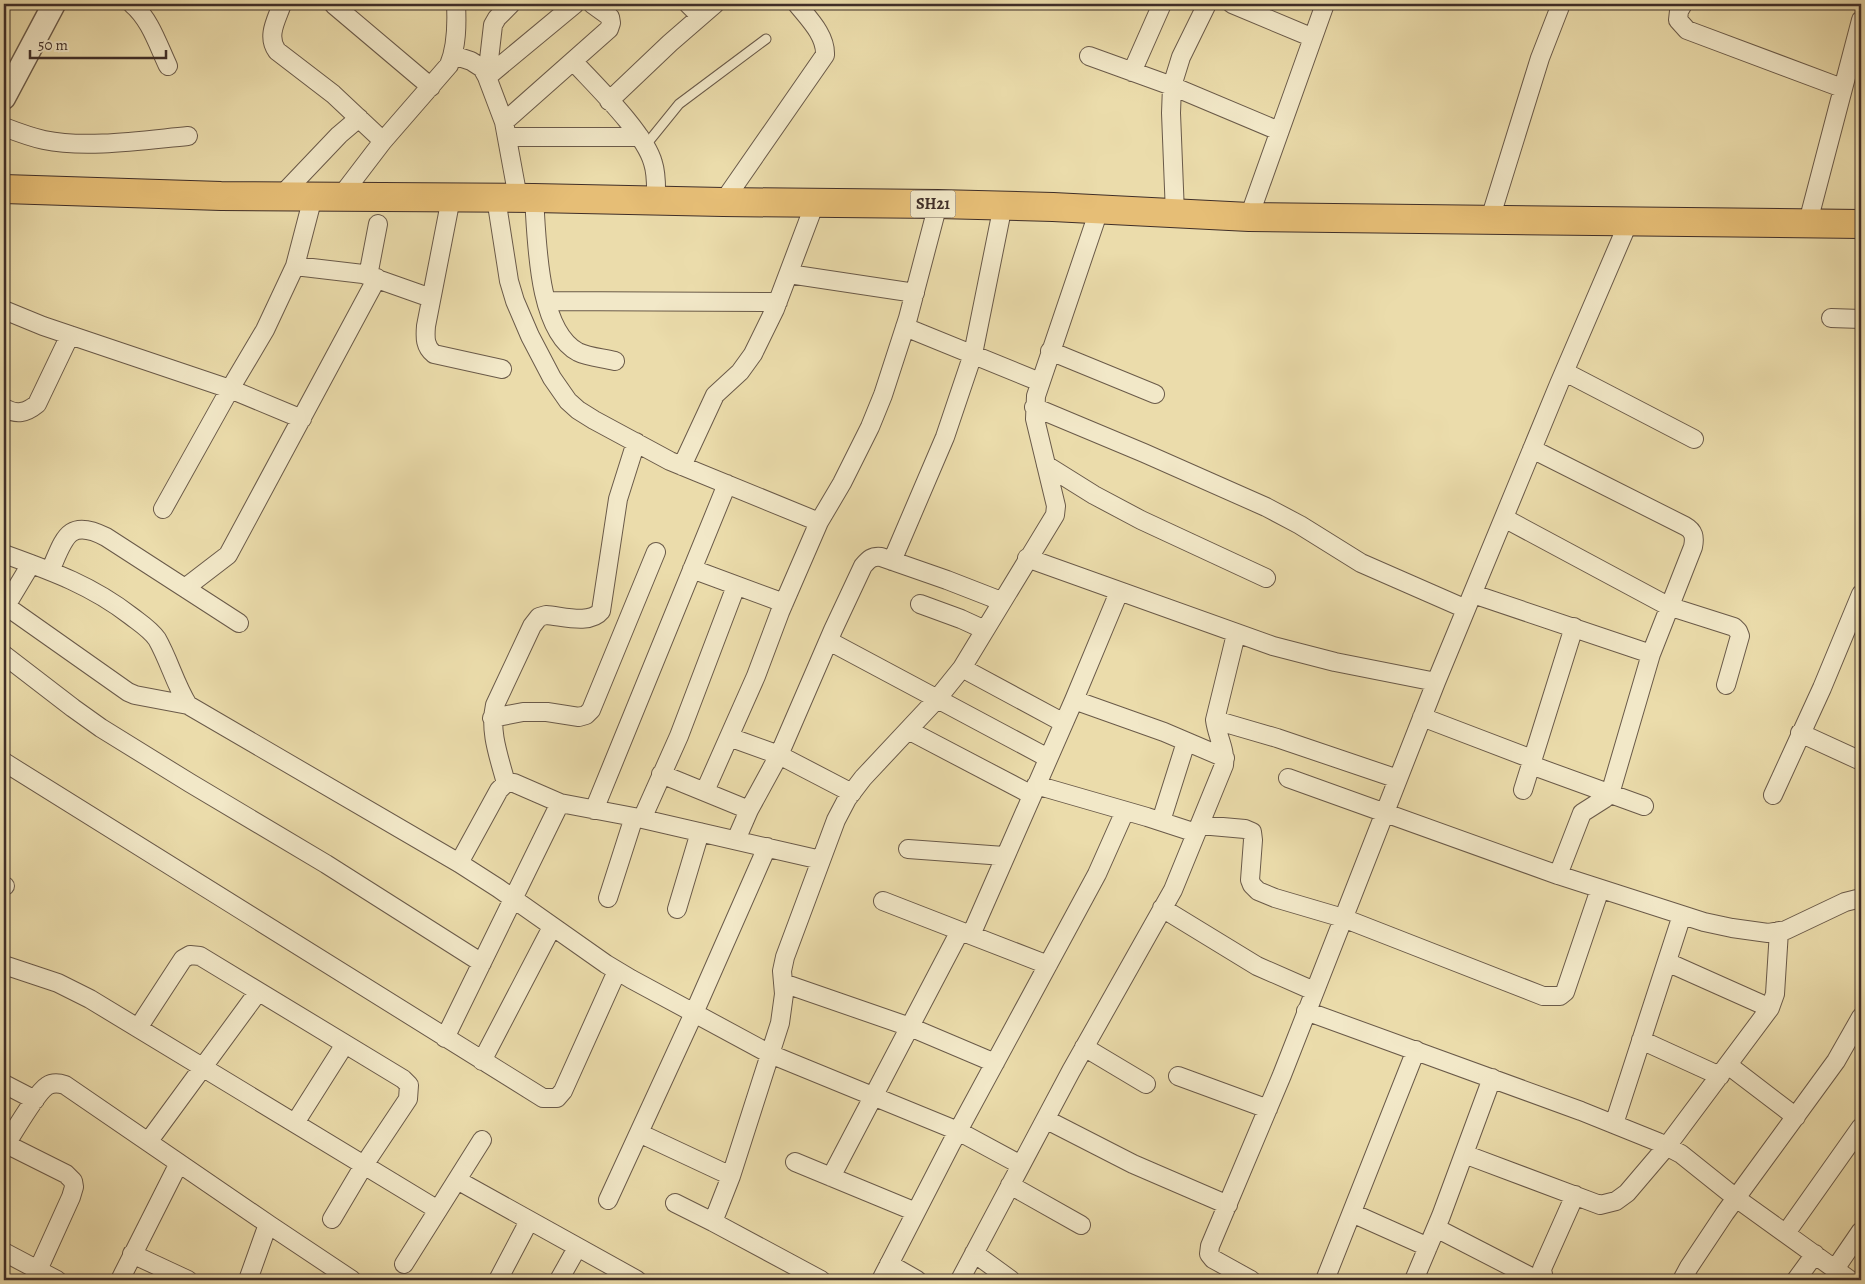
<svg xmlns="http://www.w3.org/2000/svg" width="1865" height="1284" font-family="Alegreya,serif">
	<rect width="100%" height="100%" fill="#ebdcab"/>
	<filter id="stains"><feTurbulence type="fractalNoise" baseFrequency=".004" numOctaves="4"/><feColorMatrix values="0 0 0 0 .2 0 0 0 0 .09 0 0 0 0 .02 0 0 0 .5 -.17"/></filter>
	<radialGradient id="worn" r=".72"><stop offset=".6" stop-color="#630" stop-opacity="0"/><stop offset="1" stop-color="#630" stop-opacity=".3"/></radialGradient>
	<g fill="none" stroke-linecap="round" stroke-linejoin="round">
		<defs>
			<path id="service" d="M645,146L679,104L766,39"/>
			<path id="minor" d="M132,4C150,19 158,45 168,66
				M282,4C277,19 266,36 277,51L333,94L383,141
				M688,4L700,16
				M1232,4L1311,37
				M1683,4L1679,11L1678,20L1687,30L1842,88
				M334,5L431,87
				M453,55L471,61L482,68L487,77L504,122L518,198
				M1089,56L1172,86L1279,131
				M573,61C595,85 645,133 653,163C657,175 656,188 656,201
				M1132,72L1162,4
				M487,77L575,4
				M487,77L493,25L497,18L511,4
				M609,101L670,43L715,4
				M504,122L609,29L611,23L610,17L592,4
				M4,127C17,132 30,137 44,140C86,149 145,140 188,136
				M507,137H640
				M341,196L383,141L449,65C457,46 457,24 456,4
				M280,197L339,135L359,118
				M451,198L426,326C425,338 425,347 434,354L502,369
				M496,198L509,281L515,301L530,336L552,378L568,401L578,410L594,420L670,461L819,522
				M534,198C537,238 537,330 578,352C588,357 603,358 615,361
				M723,202L825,55C826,35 808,18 797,4
				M1175,214L1171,113L1172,86L1181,57L1207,4
				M1249,217L1325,4
				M1490,219L1540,58L1561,4
				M1808,222L1861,20
				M295,266L363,274L431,298
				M789,274L915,293
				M368,276L378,224
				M546,301L778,302
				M4,310L43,326L230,389L302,419
				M1831,318L1861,319
				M905,327L1040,382
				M1050,351L1155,394
				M1565,372L1694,439
				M1034,407L1144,453L1266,507L1300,525L1361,563L1466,609
				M4,408C17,415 26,413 37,404L70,335
				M1532,449L1685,526C1694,531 1695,537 1693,547L1651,654L1610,794L1604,799L1582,813L1558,875
				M1046,465L1094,495L1141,520L1266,578
				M682,466L715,395L740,372L753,354L775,309L815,203
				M163,509L230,389L265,330L295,266L313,197
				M1504,518L1668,606L1734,627L1738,631L1740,636L1726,685
				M4,554C51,571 91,585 131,616C140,623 150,629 157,639C169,660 175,684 188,705L459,863L498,888L606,964L631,979L770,1054L958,1131L1021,1165
				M1027,558L1273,646L1335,662L1436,682
				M892,561L945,437L973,354L1003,205
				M692,569L784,603
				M50,571C64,540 67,517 106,537L239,623
				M185,588L228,555L377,278
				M1473,594L1651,654
				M920,604L961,619L985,630
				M6,606L128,692L135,695L188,705
				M4,609L31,564
				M829,641L1048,758
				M4,655L73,708L101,728L190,783L326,864L482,963
				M962,668L1064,723
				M1074,700L1164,732L1225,758
				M1422,717L1532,759
				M492,718L523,712H547L579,717L586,715L591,710L656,552
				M1215,720L1277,738L1398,779
				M908,730L1032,795
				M1800,733L1861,761
				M729,737L779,755L852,793
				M4,762L543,1098H557L563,1091L617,971
				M1531,765L1644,806
				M661,774L749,810
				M1288,778L1558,875L1704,922L1732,928L1768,933L1786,930L1845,902L1861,898
				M506,783C499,757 489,731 495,705L532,626L539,617L546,615C562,616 590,625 601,611L618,499L636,442
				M1036,785L1147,817L1196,833
				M1523,790L1574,627
				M705,791L756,676L780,612L819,522L842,483L870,427L883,395L908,318L938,204
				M1773,795L1822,688L1861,594
				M594,810L727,484
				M642,819L679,736L736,586
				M1161,821L1186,742
				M1200,825L1245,829L1252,832L1253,840L1250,880L1252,885L1258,891L1275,898L1343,918L1543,996H1560L1565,992L1600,889
				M736,840L749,810L779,755L833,630L863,566C869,559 872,556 881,557L947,580L1001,601
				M908,849L1004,856
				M459,863L499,790L506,783H514L560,803L634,817L821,860
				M4,886H5
				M608,898L634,817
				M883,901L1048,965
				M1162,908L1257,966L1314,991
				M677,909L700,832
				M971,935L1074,700L1119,592
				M1667,962L1770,1008
				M4,965L58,983L90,999L438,1210
				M783,983L910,1027L995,1063
				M1306,1011L1581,1111L1658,1142L1681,1154L1736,1198L1850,1280
				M138,1028L183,959L190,955L200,956L403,1079L409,1085L408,1099L364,1165L332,1219
				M445,1038L560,803
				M1641,1040L1720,1076
				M1084,1047L1146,1084
				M482,1061L552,927
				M1728,1065L1796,1117
				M1178,1076L1268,1109
				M4,1084L35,1100
				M1047,1120L1133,1164L1228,1205
				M295,1123L345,1044
				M1614,1124L1682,915
				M639,1133L731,1176
				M148,1142L258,992
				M4,1143L66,1174L73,1181L74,1187L71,1197L38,1270
				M6,1144C14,1132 37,1092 47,1086C53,1082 59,1083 65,1085L268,1224L248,1280
				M1464,1154L1600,1205L1616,1201L1627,1193L1667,1146L1770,1008L1775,994L1779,931
				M795,1162L916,1212
				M831,1177L960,931
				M457,1180L637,1280
				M1010,1185L1081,1225
				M608,1200L694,1013L767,847
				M675,1203L713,1222
				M1352,1213L1428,1247
				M268,1224L352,1280
				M1436,1228L1537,1280
				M1786,1233L1861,1127
				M4,1252L57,1280
				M974,1253L1011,1280
				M132,1254L188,1280
				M404,1264L482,1140
				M889,1264L917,1280
				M1835,1269L1861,1231
				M120,1280L179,1163
				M498,1280L529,1221
				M559,1280L577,1248
				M821,1280L713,1222L731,1176L780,1023L784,994L782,971L785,957L836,820L847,799L863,778L937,699L962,668L1055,515L1056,506L1035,419L1036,396L1099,210
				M881,1280L951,1144L1097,874L1125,811
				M960,1280L1071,1071L1173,890L1224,765C1226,750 1217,736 1215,720L1236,634
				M1251,1280L1213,1259L1209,1254L1210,1246L1282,1075L1436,682L1559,384L1629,221
				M1325,1280L1416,1050
				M1414,1280L1441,1216L1492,1078
				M1544,1280L1542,1269L1575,1195
				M1682,1280L1689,1267L1725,1213L1836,1061L1861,1017
				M1796,1280L1815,1254"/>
			<path id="tertiary" d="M4,98L54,4"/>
			<path id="primary" d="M4,189L221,196L534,198L723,202L938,204L1053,207L1249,217L1861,224"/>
		</defs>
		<use href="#service" stroke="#6a5a49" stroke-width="11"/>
		<use href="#minor" stroke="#6a5a49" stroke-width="20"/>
		<use href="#tertiary" stroke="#6a5a49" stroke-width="25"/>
		<use href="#primary" stroke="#3f2e28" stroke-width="30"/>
		<use href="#service" stroke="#f2e8c8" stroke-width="9"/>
		<use href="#minor" stroke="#f2e8c8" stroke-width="18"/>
		<use href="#tertiary" stroke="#f2e8c8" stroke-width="22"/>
		<use href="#primary" stroke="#e6be76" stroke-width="28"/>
	</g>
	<g text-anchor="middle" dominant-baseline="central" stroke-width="4" stroke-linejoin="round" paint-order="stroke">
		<rect fill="#f2e8c8" stroke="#756658" stroke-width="1" x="910.5" y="190.5" width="45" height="27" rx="4"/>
		<g font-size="16" font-weight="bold" fill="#3f2e28">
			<text x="933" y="204">SH21</text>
		</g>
	</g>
	<rect width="1865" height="1284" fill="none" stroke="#ebdcab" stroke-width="20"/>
	<rect x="5" y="5" width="1855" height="1274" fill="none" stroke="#3f2e28" stroke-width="2.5"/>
	<rect x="10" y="10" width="1845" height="1264" fill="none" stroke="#3f2e28"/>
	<path d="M30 50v8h136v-8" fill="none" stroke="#3f2e28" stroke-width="2.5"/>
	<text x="38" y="50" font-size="15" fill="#3f2e28" stroke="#f2e8c8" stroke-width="4" paint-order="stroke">50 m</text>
	<rect width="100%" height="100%" filter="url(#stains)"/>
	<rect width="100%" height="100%" fill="url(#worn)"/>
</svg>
